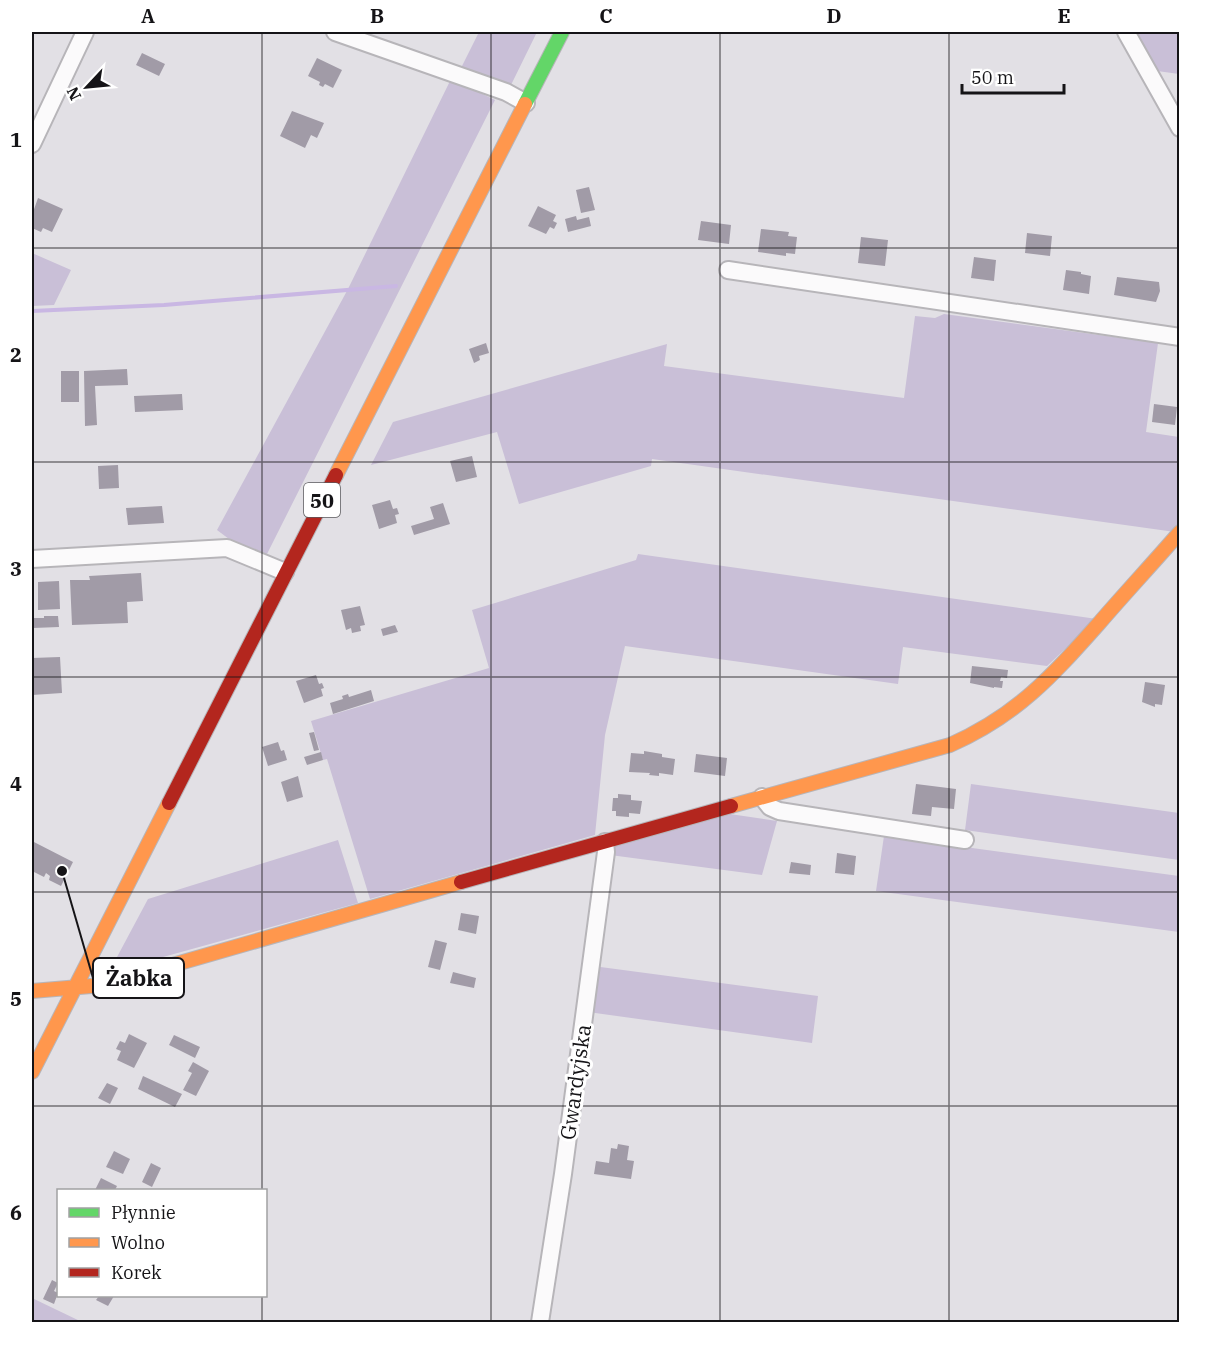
<svg xmlns="http://www.w3.org/2000/svg" width="1211" height="1354" font-family="'IBM Plex Serif',serif">
	<rect width="100%" height="100%" fill="#e2e0e5"/>
	<path fill="#c9bfd7" d="M479,32H537L511,85L461,68Z
		M1130,32H1179V74L1150,70Z
		M451,79L495,100L267,554L229,539L217,530L348,289Z
		M32,253L71,270L54,305L32,306Z
		M944,314L1158,343L1146,432L1179,437V527L1175,532L652,459L651,466L519,504L497,432L371,465L393,422L667,344L664,366L904,398L915,316L935,318Z
		M638,554L1097,619L1047,666L903,647L898,684L625,646L605,735L595,835L370,899L327,759L323,760L311,721L489,668L472,610L636,560Z
		M971,784L1179,813V860L965,830Z
		M723,813L777,821L762,875L610,855L614,844Z
		M884,836L1179,876V932L876,891Z
		M338,840L358,903L109,972L148,899Z
		M593,966L818,996L812,1043L588,1012Z
		M32,1298L82,1322H32Z"/>
	<g fill="none" stroke-linecap="round" stroke-linejoin="round">
		<path stroke="#c9b7e3" stroke-width="4" d="M32,311L164,305L396,286"/>
	</g>
	<path fill="#a19ba7" d="M142,53L165,64L159,76L136,65Z
		M317,58L342,70L333,88L325,84L323,87L319,85L320,82L308,76Z
		M292,111L324,123L317,138L311,135L305,148L280,136Z
		M589,187L595,210L581,213L576,190Z
		M38,198L63,209L52,232L43,228L41,232L32,228V215Z
		M538,206L556,215L553,221L557,223L554,229L550,227L546,234L528,226Z
		M576,216L577,220L589,217L591,226L568,232L565,219Z
		M701,221L731,225L729,244L698,240Z
		M761,229L789,232L788,236L797,237L795,254L786,253V256L758,252Z
		M1027,233L1052,236L1050,256L1025,253Z
		M861,237L888,240L885,266L858,263Z
		M974,257L996,260L994,281L971,278Z
		M1066,270L1081,272V274L1091,276L1089,294L1063,290Z
		M1117,277L1159,282L1160,291L1156,302L1114,295Z
		M486,343L489,353L479,356L480,360L474,363L469,349Z
		M127,369L128,385L95,386L97,425L85,426L84,371Z
		M61,371H79V402H61Z
		M182,394L183,410L135,412L134,396Z
		M1154,404L1177,407L1175,425L1152,422Z
		M472,456L477,477L456,482L450,461Z
		M118,465L119,488L99,489L98,466Z
		M390,500L393,509L397,508L399,514L395,515L397,523L379,529L372,505Z
		M443,503L450,524L414,535L411,526L434,519L430,507Z
		M162,506L164,523L128,525L126,508Z
		M141,573L143,601L127,602L128,623L72,625L70,580H90L89,576Z
		M59,581L60,609L38,610V582Z
		M360,606L365,625L360,626L361,631L352,633L351,628L346,630L341,610Z
		M44,616H58L59,627L33,628L32,618H44Z
		M395,625L398,632L383,636L381,629Z
		M60,657L62,693L32,695V658Z
		M972,666L1008,670L1007,678L1001,677L1000,681H1003L1002,688L994,687V688L970,683Z
		M316,675L319,684L322,683L324,688L321,689L323,696L304,703L296,681Z
		M1145,682L1165,685L1162,705L1155,704V707L1142,702Z
		M371,690L374,701L333,714L330,703L343,699L342,696L348,694L349,697Z
		M314,732L319,750L314,751L309,733Z
		M278,742L281,751L284,750L287,760L268,766L262,747Z
		M644,751L662,754V757L675,759L673,775L659,773V776L649,775L650,773L629,772L631,753L644,754Z
		M321,752L323,760L307,765L304,757Z
		M696,754L727,758L725,776L694,772Z
		M298,776L303,797L287,802L281,782Z
		M916,784L956,789L954,809L932,807L931,816L912,814Z
		M618,794L631,795V800L642,801L640,814L629,813V817L616,816V811H612L613,798H618Z
		M32,841L73,862L61,886L49,880L50,876L46,873L44,877L32,871Z
		M837,853L856,856L854,875L835,873Z
		M791,862L811,865L810,875L789,873Z
		M461,913L479,916L476,934L458,930Z
		M435,940L447,943L440,970L428,967Z
		M453,972L476,978L474,988L450,983Z
		M129,1034L147,1043L134,1068L117,1060L121,1051L116,1049L120,1041L125,1043Z
		M174,1035L200,1047L195,1058L169,1045Z
		M193,1062L209,1071L196,1096L183,1090L192,1073L188,1071Z
		M143,1076L182,1094L175,1107L138,1089Z
		M107,1083L118,1088L110,1104L98,1098Z
		M618,1144L629,1146L627,1160L634,1161L631,1179L594,1174L596,1161L609,1163L611,1148L617,1149Z
		M114,1151L130,1159L123,1174L106,1167Z
		M151,1163L161,1168L152,1187L142,1182Z
		M101,1178L117,1186L115,1190H95Z
		M52,1280L58,1283L54,1291L58,1293L54,1304L43,1299Z
		M99,1296H114L108,1306L96,1300Z"/>
	<g fill="none" stroke-linecap="round" stroke-linejoin="round">
		<defs>
			<path id="street" d="M335,32L506,92L526,103
				M1126,32L1180,128
				M32,144L85,32
				M728,270L1180,337
				M32,559L227,548L285,572
				M762,797L770,807L779,811L965,840
				M540,1322L563,1174L606,852L605,842"/>
			<path id="fast" d="M525,104L562,32"/>
			<path id="slow" d="M336,475L525,104
				M731,806L950,745C1018,715 1053,675 1101,621C1127,591 1154,562 1180,532
				M32,991L103,985L461,882
				M32,1072L169,803"/>
			<path id="jam" d="M169,803L336,475
				M461,882L731,806"/>
		</defs>
		<use href="#street" stroke="#b7b5b9" stroke-width="20"/>
		<use href="#fast" stroke="#b7b5b9" stroke-width="16"/>
		<use href="#slow" stroke="#b7b5b9" stroke-width="16"/>
		<use href="#jam" stroke="#b7b5b9" stroke-width="16"/>
		<use href="#street" stroke="#fbfafb" stroke-width="16"/>
		<use href="#fast" stroke="#63d668" stroke-width="14"/>
		<use href="#slow" stroke="#ff974d" stroke-width="14"/>
		<use href="#jam" stroke="#b3261e" stroke-width="14"/>
	</g>
	<path fill="none" stroke="#151417" stroke-width="1.5" stroke-opacity="0.55" d="M262,32V1190M491,32V1322M720,32V1322M949,32V1322M32,248H1180M32,462H1180M32,677H1180M32,892H1180M32,1106H1180M262,1296V1322"/>
	<g text-anchor="middle" dominant-baseline="central" stroke-width="6" stroke-linejoin="round" paint-order="stroke">
		<rect fill="#fff" stroke="#5b5a5d" stroke-width="1.5" x="304" y="483" width="36" height="34" rx="4.5"/>
		<g font-size="20" font-weight="bold" fill="#151417">
			<text x="322" y="500">50</text>
		</g>
		<g font-size="21" fill="#151417" stroke="#fff">
			<text transform="translate(575 1082) rotate(-82)">Gwardyjska</text>
		</g>
	</g>
	<path fill="none" stroke="#151417" stroke-width="2" d="M62 871L93 978"/>
	<circle fill="#151417" stroke="#fff" stroke-width="2" cx="62" cy="871" r="6"/>
	<rect fill="#fff" stroke="#151417" stroke-width="2" x="93" y="958" width="91" height="40" rx="6"/>
	<g font-size="22" text-anchor="middle" font-weight="bold" fill="#151417">
		<text x="139" y="986">Żabka</text>
	</g>
	<rect width="1211" height="1354" fill="none" stroke="#ffffff" stroke-width="66"/>
	<rect x="57" y="1189" width="210" height="108" fill="#ffffff" stroke="#a1a1a2" stroke-width="1.5"/>
	<rect x="69" y="1208" width="30" height="9" fill="#63d668" stroke="#a1a1a2" stroke-width="1.5"/>
	<text x="111" y="1219" font-size="18" fill="#151417">Płynnie</text>
	<rect x="69" y="1238" width="30" height="9" fill="#ff974d" stroke="#a1a1a2" stroke-width="1.5"/>
	<text x="111" y="1249" font-size="18" fill="#151417">Wolno</text>
	<rect x="69" y="1268" width="30" height="9" fill="#b3261e" stroke="#a1a1a2" stroke-width="1.5"/>
	<text x="111" y="1279" font-size="18" fill="#151417">Korek</text>
	<g transform="translate(87 87) rotate(244)" stroke="#ffffff" stroke-width="4.5" paint-order="stroke">
	<path d="M0-4.5L10 22L0 15L-10 22Z" fill="#151417"/>
	<text y="-9" font-size="16" font-weight="bold" text-anchor="middle" fill="#151417">N</text>
	</g>
	<path d="M962 84v9h102v-9" fill="none" stroke="#151417" stroke-width="3"/>
	<text x="971" y="84" font-size="18" fill="#151417" stroke="#ffffff" stroke-width="4.5" paint-order="stroke">50 m</text>
	<rect x="33" y="33" width="1145" height="1288" fill="none" stroke="#151417" stroke-width="2"/>
	<g font-size="20" text-anchor="middle" font-weight="bold" fill="#151417">
		<text x="148" y="23">A</text>
		<text x="377" y="23">B</text>
		<text x="606" y="23">C</text>
		<text x="834" y="23">D</text>
		<text x="1064" y="23">E</text>
		<text x="16" y="147">1</text>
		<text x="16" y="362">2</text>
		<text x="16" y="576">3</text>
		<text x="16" y="791">4</text>
		<text x="16" y="1006">5</text>
		<text x="16" y="1220">6</text>
	</g>
</svg>
